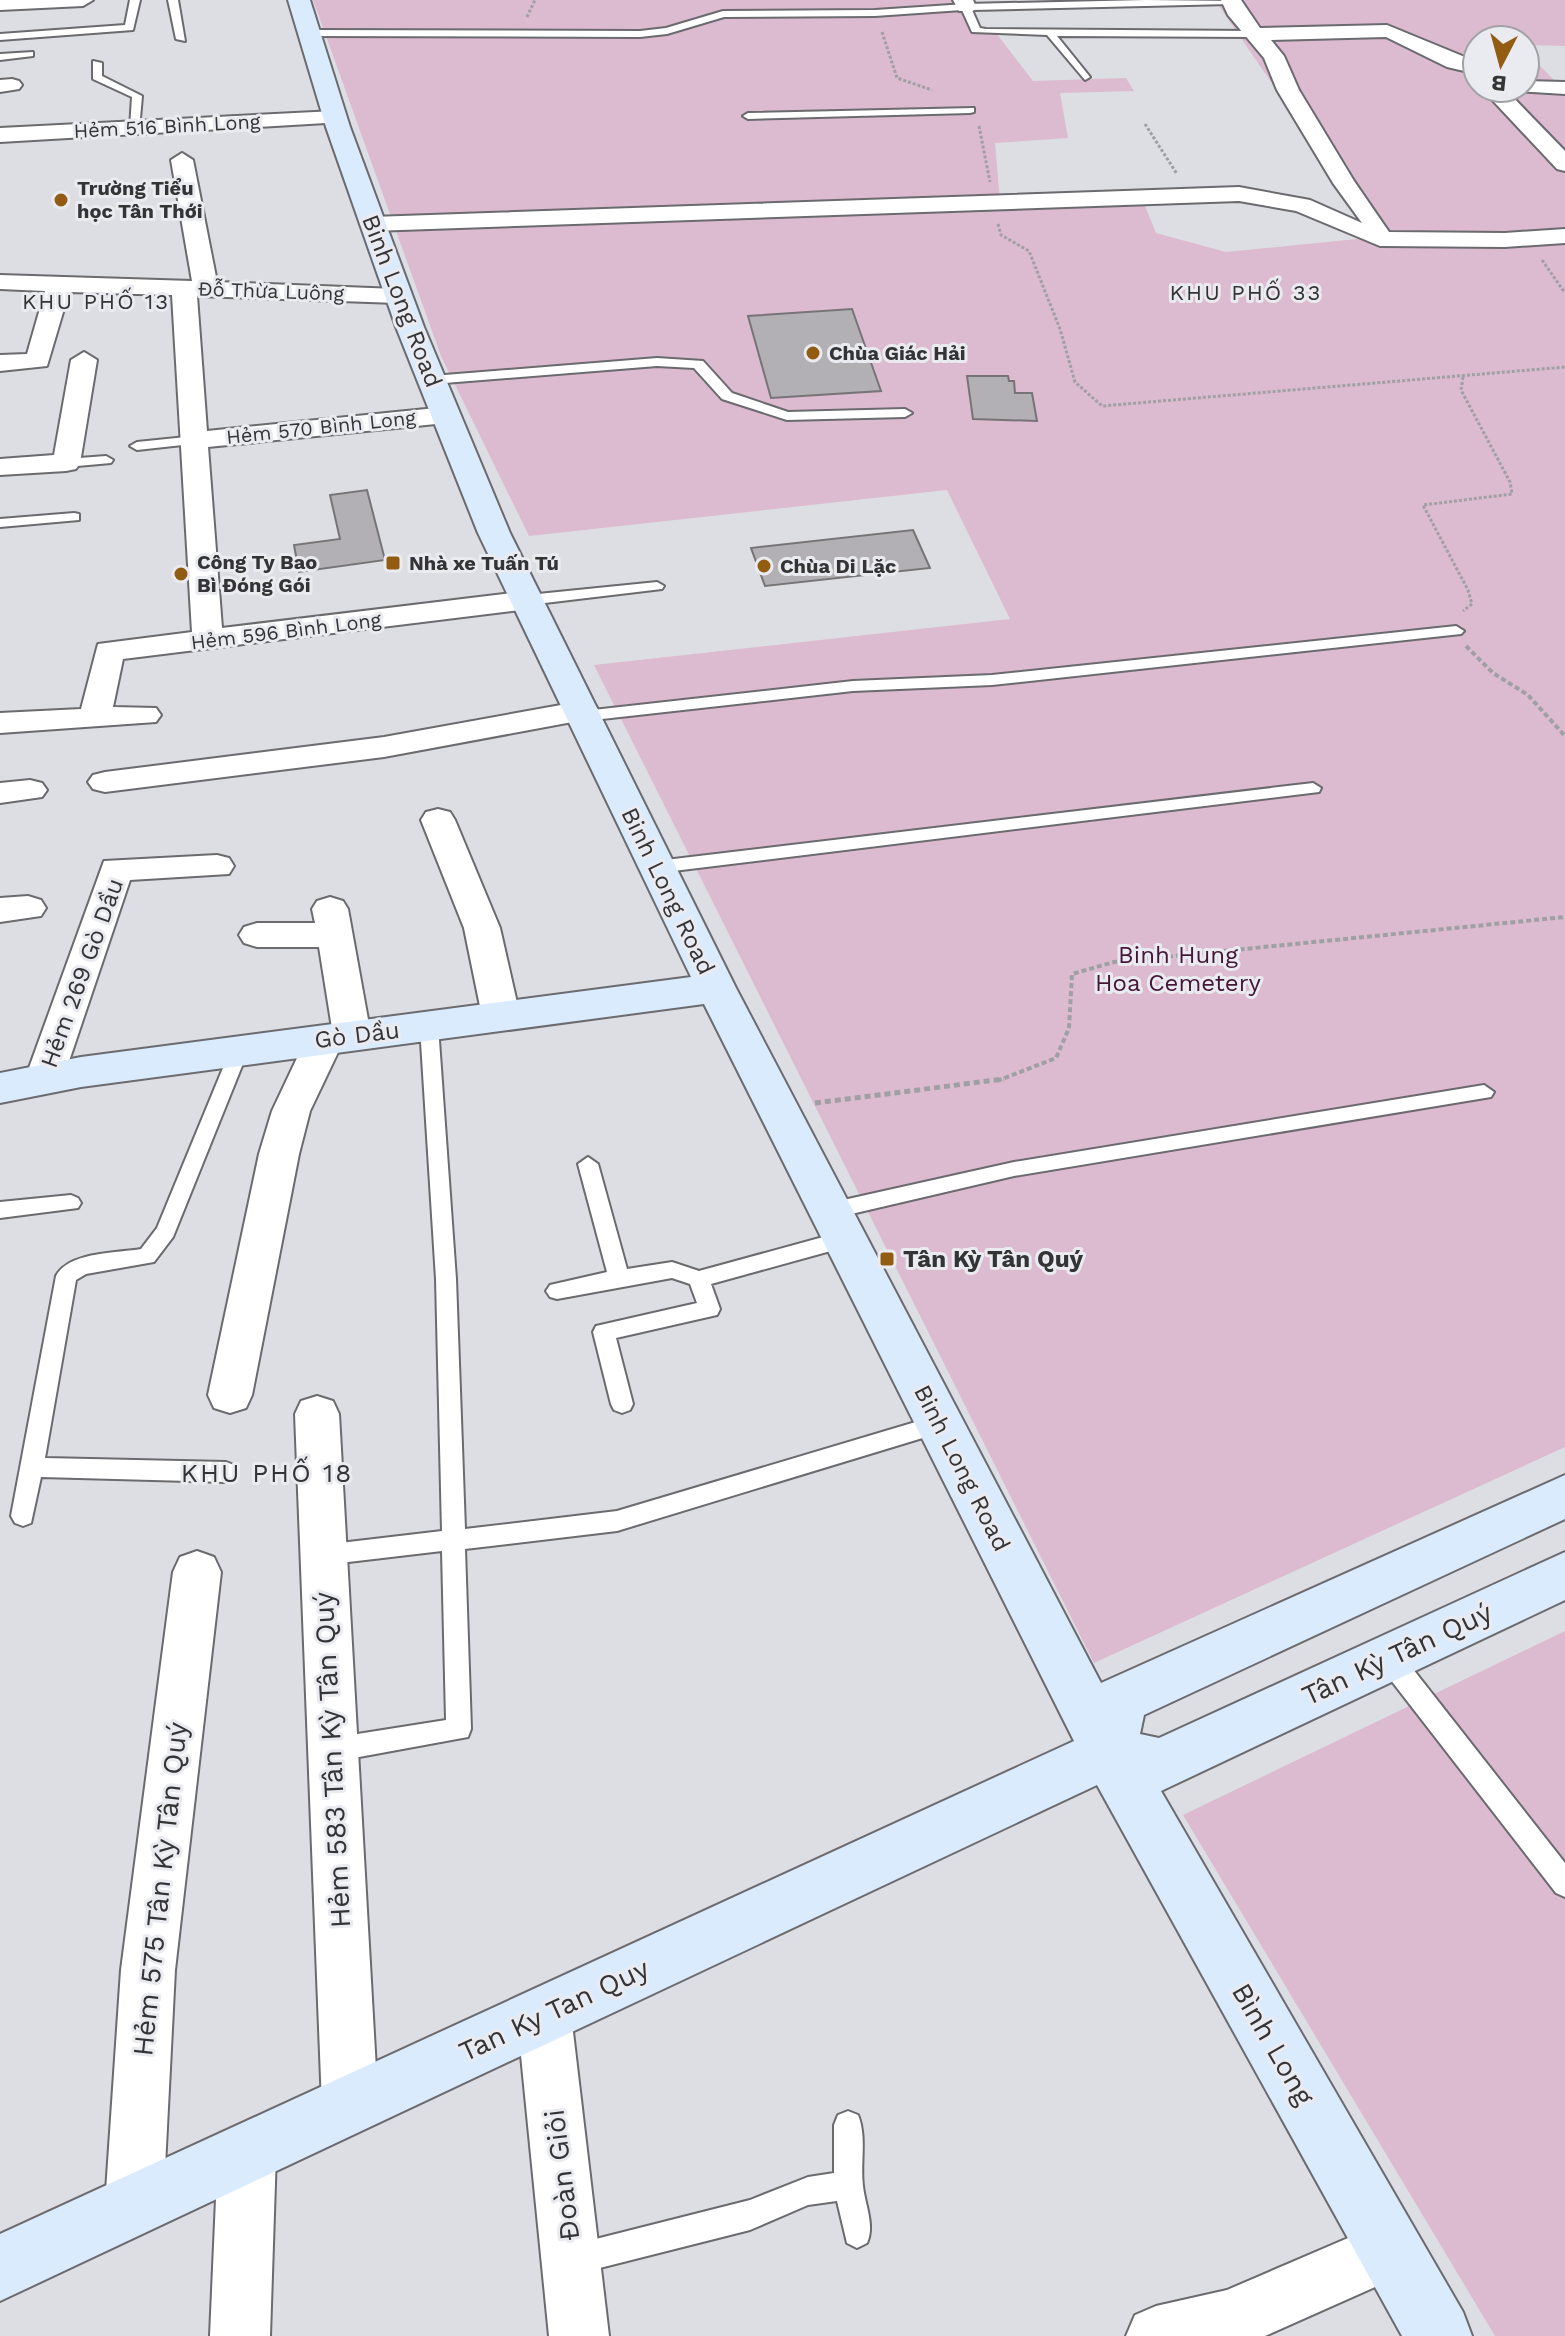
<svg xmlns="http://www.w3.org/2000/svg" width="1565" height="2336" font-family="'Work Sans',sans-serif">
	<rect width="100%" height="100%" fill="#dddee3"/>
	<path fill="#dcbacf" d="M313,0H962L978,28L996,33L1033,81L1126,78L1134,91L1060,93L1068,138L995,143L1000,202L1143,201L1156,233L1226,252L1377,237L1219,6L1239,0H1565V46L1525,45V40H1477V88H1525V51L1565,91V1447L1094,1663L594,665L1010,619L947,490L529,536L441,356Z
		M1565,1631V2336H1495L1183,1815Z"/>
	<path fill="#b3b0b5" stroke="#777478" stroke-width="2" d="M852,309L881,391L771,398L748,316Z
		M967,376H1008L1009,381H1014L1015,393H1032L1037,421L973,419Z
		M367,490L385,560L299,572L294,545L340,539L330,495Z
		M913,530L930,568L765,586L751,548Z"/>
	<g fill="none" stroke-linecap="round" stroke-linejoin="round">
		<defs>
			<path id="lane" d="M130,0H140L133,30L0,40V34L125,25Z
				M168,0H178L185,41L176,39Z
				M1146,0L1236,1L1231,4L972,10L980,28L986,29L1255,31L1260,34L1255,37L1057,36L1090,77L1085,80L1047,35L972,32L962,10L875,16L724,17L667,34L640,37L309,36L304,33L309,30L640,31L666,28L723,11L875,10L966,4Z
				M33,52V56L0,60V54Z
				M93,61L102,63V76L142,96L139,130L130,128L132,97L93,79Z
				M974,108V112L970,113L748,119L743,116L748,113Z
				M657,358L703,361L732,393L788,412L905,409L912,413L905,417L787,420L722,399L694,368L657,366L432,384L425,380L432,376Z
				M196,436L201,437V443L137,450L130,446L137,442Z
				M106,456L113,460L111,463L66,467L59,463L66,459Z
				M74,513L79,514V520L0,527V519Z
				M657,582L664,586L662,589L528,605L520,600L528,595Z
				M1456,626L1464,631L1461,634L992,685L853,691L584,721L576,716L584,711L853,681L992,675Z
				M1313,783L1321,788L1319,792L657,873L648,867L657,861Z
				M429,1019L438,1026L456,1279L465,1529L617,1511L939,1415L947,1417L950,1424L947,1431L939,1433L617,1531L465,1549L471,1729L468,1737L332,1762L323,1758L319,1750L323,1742L332,1738L446,1720L442,1551L323,1565L315,1562L311,1555L315,1548L323,1545L442,1531L436,1279L420,1026Z
				M239,1044L248,1051L173,1237L154,1262L86,1274L76,1280L45,1458L226,1462L234,1465L237,1472L234,1479L226,1482L41,1477L31,1523L23,1526L15,1523L11,1516L56,1276C68,1252 117,1253 141,1249L157,1228L230,1051Z
				M1484,1085L1494,1092L1491,1097L1014,1176L830,1219L823,1216L820,1211L823,1206L830,1203L1014,1162Z
				M588,1157L598,1164L627,1269L672,1262L699,1271L845,1231L852,1233L855,1239L852,1245L845,1247L711,1284L720,1309L717,1315L616,1338L633,1404L630,1410L622,1413L614,1410L611,1404L593,1332L596,1326L697,1303L690,1284L672,1278L557,1299L550,1297L546,1291L550,1285L607,1272L578,1164Z
				M71,1195L78,1198L81,1203L78,1208L0,1218V1202Z
				M1389,1647L1398,1650L1565,1863V1897L1556,1893L1380,1666L1377,1658L1380,1650Z
				M848,2111L858,2115C867,2137 860,2163 863,2186C865,2205 875,2225 867,2243L857,2248L847,2243L837,2201L808,2205L750,2230L576,2274L566,2269L561,2259L566,2249L576,2244L750,2200L808,2177L834,2173V2125L838,2115Z"/>
			<path id="street" d="M0,0H93L83,6L0,10Z
				M953,0H973L976,7L973,11H959Z
				M1221,0H1241L1260,28L1387,25L1477,62V74L1447,67L1386,37L1271,40L1284,56L1299,90L1354,181L1389,232L1505,233L1565,229V243L1505,247L1380,246L1296,211L1239,201L372,231L360,224L372,217L1239,187L1310,200L1362,223L1333,183L1277,90L1264,58L1228,15Z
				M12,79L19,81L22,85L19,89L0,92V80Z
				M1525,81L1565,82V94L1518,91L1515,88H1525Z
				M1481,88H1504L1565,151V171L1557,169Z
				M335,111L343,112L346,117L343,122L0,142V128Z
				M182,153L193,160L217,282L397,289L409,296L397,303L197,296L207,431L446,407L455,409L459,415L455,421L446,423L208,447L222,628L528,591L539,594L543,600L539,606L528,609L123,659L113,707L156,708L161,715L156,722L0,733V713L81,709L98,644L192,632L172,295L69,292L47,366L0,371V355L27,354L45,291L0,289V275L192,281L171,160Z
				M84,352L97,360L80,463L76,469L66,471L0,475V459L54,455L71,360Z
				M583,701L594,704L599,711L594,718L384,757L105,792L93,789L88,782L93,775L105,772L384,737Z
				M30,780L42,783L47,790L42,797L0,803V783Z
				M438,809L450,812L455,820L500,928L520,1016L514,1025L501,1029L488,1025L482,1016L464,928L421,820L426,812Z
				M217,855L229,858L234,866L229,874L130,880L63,1079L58,1089L44,1093L30,1089L25,1079L104,861Z
				M28,896L41,900L46,908L41,916L0,922V898Z
				M330,897L343,901L348,909L371,1036L365,1045L352,1049L341,1046L310,1111L299,1154L252,1395L246,1408L230,1413L214,1408L208,1395L259,1154L272,1111L306,1039L312,1030L332,1028L319,947H257L244,943L239,935L244,927L257,923H315L312,909L317,901Z
				M317,1396L333,1401L339,1414L378,2105L370,2125L350,2133L330,2125L322,2105L295,1414L301,1401Z
				M197,1551L214,1557L221,1572L175,1970L163,2206L155,2227L134,2235L113,2227L105,2206L121,1970L173,1572L180,1557Z
				M544,1988L563,1996L571,2015L609,2336H549L517,2015L525,1996Z
				M247,2124L267,2133L276,2153L270,2336H210L218,2153L227,2133Z
				M1390,2220L1411,2229L1420,2250L1411,2271L1265,2336H1126L1135,2315L1156,2306L1227,2290Z"/>
			<path id="secondary" d="M288,0H310L350,127L424,327L510,533L736,988L1101,1683L1565,1475V1519L1144,1715L1140,1734L1159,1738L1565,1552V1600L1161,1791L1463,2312L1472,2336H1402L1097,1785L0,2301V2234L1074,1741L704,1004L81,1087L0,1103V1073L81,1057L691,977L478,533L396,327L326,127Z"/>
		</defs>
		<use href="#lane" stroke="#6a6a6f" stroke-width="4"/>
		<use href="#street" stroke="#6a6a6f" stroke-width="4"/>
		<use href="#secondary" stroke="#6a6a6f" stroke-width="4"/>
		<path stroke="#9fa0a4" stroke-width="3" stroke-dasharray="3 2" stroke-linecap="butt" d="M527,17L535,0
			M882,32L897,78L932,90
			M1145,124L1177,174
			M979,126L990,182
			M998,224L1001,235L1029,251L1060,329L1075,382L1102,406L1565,367
			M1542,260L1565,293
			M1463,377L1461,390L1510,482L1512,494L1423,505L1468,590L1472,604L1463,611"/>
		<path stroke="#9fa0a4" stroke-width="4" stroke-dasharray="5 3" stroke-linecap="butt" d="M1466,646L1493,673L1528,695L1565,736
			M997,1081L1056,1058L1069,1028L1072,974L1114,962L1565,917"/>
		<path stroke="#9fa0a4" stroke-width="5" stroke-dasharray="6 4" stroke-linecap="butt" d="M815,1103L1004,1079"/>
		<use href="#lane" fill="#fff" fill-rule="evenodd"/>
		<use href="#street" fill="#fff" fill-rule="evenodd"/>
		<use href="#secondary" fill="#dbebfe" fill-rule="evenodd"/>
	</g>
	<g fill="#925c12" stroke="#eaebf0" stroke-width="3">
		<circle cx="61" cy="200" r="8"/>
		<circle cx="813" cy="353" r="8"/>
		<rect x="385" y="555" width="16" height="16" rx="4"/>
		<circle cx="764" cy="566" r="8"/>
		<circle cx="181" cy="574" r="8"/>
		<rect x="879" y="1251" width="16" height="16" rx="4"/>
	</g>
	<g text-anchor="middle" dominant-baseline="central" stroke-width="6" stroke-linejoin="round" paint-order="stroke">
		<g font-size="20" fill="#343436" stroke="#eaebf0">
			<text transform="translate(167 126) rotate(-3)">Hẻm 516 Bình Long</text>
			<text transform="translate(271 291) rotate(2)">Đỗ Thừa Luông</text>
			<text transform="translate(321 427) rotate(-6)">Hẻm 570 Bình Long</text>
			<text transform="translate(286 631) rotate(-7)">Hẻm 596 Bình Long</text>
		</g>
		<g font-size="20" font-weight="bold" fill="#343436" stroke="#eaebf0" text-anchor="start">
			<text x="77" y="188">Trường Tiểu<tspan x="77" dy="23">học Tân Thới</tspan></text>
			<text x="829" y="353">Chùa Giác Hải</text>
			<text x="197" y="562">Công Ty Bao<tspan x="197" dy="23">Bì Đóng Gói</tspan></text>
			<text x="409" y="563">Nhà xe Tuấn Tú</text>
			<text x="780" y="566">Chùa Di Lặc</text>
		</g>
		<g font-size="22" letter-spacing="2" fill="#343436" stroke="#eaebf0">
			<text x="1246" y="292">KHU PHỐ 33</text>
			<text x="96" y="301">KHU PHỐ 13</text>
		</g>
		<g font-size="24" fill="#343436" stroke="#eaebf0">
			<text transform="translate(402 301) rotate(69)">Binh Long Road</text>
			<text transform="translate(668 891) rotate(64)">Binh Long Road</text>
			<text transform="translate(82 973) rotate(-70)">Hẻm 269 Gò Dầu</text>
			<text transform="translate(357 1035) rotate(-7)">Gò Dầu</text>
			<text transform="translate(962 1468) rotate(63)">Binh Long Road</text>
		</g>
		<g font-size="24" fill="#451638" stroke="#eaebf0">
			<text x="1178" y="955">Binh Hung<tspan x="1178" dy="28">Hoa Cemetery</tspan></text>
		</g>
		<g font-size="24" font-weight="bold" fill="#343436" stroke="#eaebf0" text-anchor="start">
			<text x="903" y="1259">Tân Kỳ Tân Quý</text>
		</g>
		<g font-size="26" letter-spacing="2" fill="#343436" stroke="#eaebf0">
			<text x="267" y="1473">KHU PHỐ 18</text>
		</g>
		<g font-size="28" fill="#343436" stroke="#eaebf0">
			<text transform="translate(1397 1654) rotate(-25)">Tân Kỳ Tân Quý</text>
			<text transform="translate(332 1760) rotate(-93)">Hẻm 583 Tân Kỳ Tân Quý</text>
			<text transform="translate(160 1889) rotate(-84)">Hẻm 575 Tân Kỳ Tân Quý</text>
			<text transform="translate(554 2010) rotate(-25)">Tan Ky Tan Quy</text>
			<text transform="translate(1273 2044) rotate(60)">Bình Long</text>
			<text transform="translate(562 2175) rotate(-97)">Đoàn Giỏi</text>
		</g>
	</g>
	<g transform="translate(1501 64) rotate(186)"><circle r="38" fill="#eaebf0" stroke="#a1a2a6" stroke-width="2"/>
	<path d="M0-6L14 30L0 20L-14 30Z" fill="#925c12"/>
	<text y="-12" font-size="22" font-weight="bold" text-anchor="middle" fill="#343436">B</text>
	</g>
</svg>
